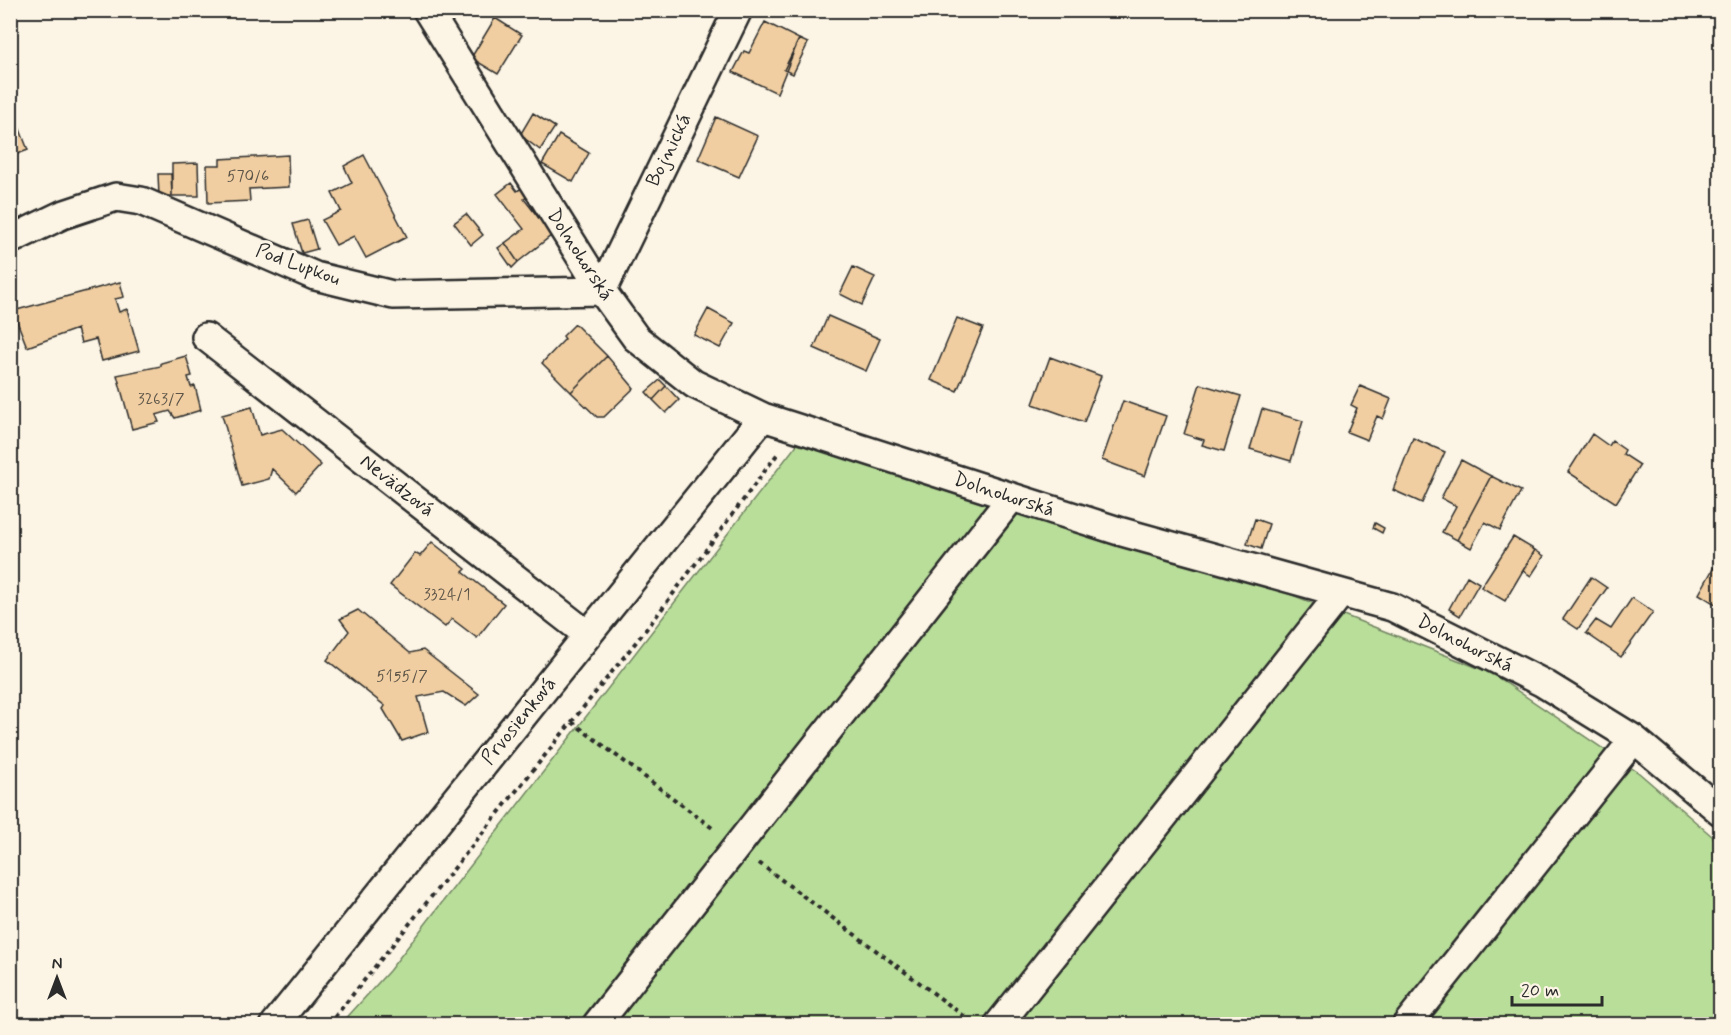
<svg xmlns="http://www.w3.org/2000/svg" width="1731" height="1035" font-family="Mynerve,sans-serif">
	<rect width="100%" height="100%" fill="#fcf5e5"/>
	<filter id="ink" filterUnits="userSpaceOnUse"><feTurbulence type="fractalNoise" baseFrequency=".0167" numOctaves="2"/><feDisplacementMap in="SourceGraphic" scale="12" xChannelSelector="R" yChannelSelector="G"/><feConvolveMatrix kernelMatrix="1 2 1 2 8 2 1 2 1" color-interpolation-filters="sRGB"/></filter>
	<g filter="url(#ink)">
		<path fill="#b8de99" stroke="#728462" stroke-width="1.5" d="M798,443L1267,585L1491,673L1639,773L1720,843V1024H341L389,971Z"/>
		<path fill="#f0cea1" stroke="#2b2b2b" stroke-width="1.5" d="M793,10H809L806,17Z
			M495,18L522,35L498,74L471,58Z
			M765,22L799,39L777,93L733,72L744,51L749,53Z
			M799,39L808,43L793,74L784,70Z
			M533,113L555,127L540,150L520,135Z
			M10,117L12,121L16,119L28,150L10,157Z
			M716,117L758,136L739,177L698,159Z
			M559,135L589,153L573,182L542,164Z
			M288,155L289,187L249,189L250,201L208,203L207,165H220V159Z
			M364,155L407,237L366,258L354,236L336,245L322,220L341,211L332,193L352,183L344,166Z
			M198,163L199,196H172V164Z
			M158,174H171L172,196H159Z
			M511,183L517,191L522,188L529,196L524,199L552,235L518,262L505,243L524,229L497,194Z
			M466,214L483,235L471,245L454,223Z
			M308,220L317,249L302,253L293,224Z
			M505,243L518,262L512,268L498,248Z
			M853,267L875,277L862,305L840,294Z
			M120,282L124,297L115,299L119,312L127,309L139,351L102,361L96,339L81,343L77,329L27,347L13,311Z
			M708,309L734,323L720,348L694,335Z
			M828,316L880,339L866,371L814,348Z
			M957,318L983,328L957,391L931,380Z
			M575,324L607,356L571,392L542,363L565,339L563,336Z
			M186,356L192,376L188,377L191,387L195,386L201,410L175,418L170,411L156,415L159,422L132,429L117,375L161,366V363Z
			M607,356L634,388L604,417H597L571,392Z
			M1050,357L1101,376L1084,422L1033,404Z
			M660,380L666,386L653,400L646,392Z
			M1200,384L1241,396L1224,451L1202,445L1204,440L1184,434Z
			M666,386L679,400L666,413L653,400Z
			M1360,386L1391,399L1383,419L1377,416L1367,440L1347,432L1357,408L1351,405Z
			M1123,401L1166,416L1145,476L1102,460Z
			M252,407L260,435L282,429L321,465L296,492L272,469L269,479L242,486L222,415Z
			M1262,409L1303,421L1291,461L1250,449Z
			M1592,434L1609,446L1612,441L1625,450L1623,454L1640,465L1616,503L1568,472Z
			M1413,438L1445,452L1422,503L1393,490Z
			M1461,460L1491,476L1457,540L1442,532L1456,506L1441,498Z
			M1491,476L1521,491L1500,530L1485,522L1471,548L1457,540Z
			M1255,519L1269,524L1261,549L1247,544Z
			M1375,523L1384,528L1382,533L1373,528Z
			M1513,537L1535,550L1505,601L1481,587Z
			M432,542L466,569L463,572L504,604L477,638L452,619L445,627L390,585L415,553L420,556Z
			M1535,550L1544,556L1531,576L1523,571Z
			M1714,567L1720,571V607L1699,594Z
			M1467,576L1479,583L1460,616L1449,609Z
			M1591,577L1607,588L1578,629L1563,619Z
			M1632,598L1653,612L1621,657L1586,633L1596,620L1611,629Z
			M358,610L410,653L423,650L479,694L466,706L444,692L418,697L428,732L402,741L383,709L385,706L327,660L349,631L340,619Z"/>
		<g fill="none" stroke-linecap="round" stroke-linejoin="round">
			<defs>
				<path id="minor" d="M427,10L602,291L636,338L694,384L763,417L1012,497L1122,532L1392,607L1543,683L1634,739L1720,811
					M10,240L62,215L116,197L141,201L315,276L393,295L602,291L738,10
					M206,337L588,635
					M275,1024L763,417
					M597,1024L1012,497
					M999,1024L1341,593
					M1407,1024L1634,739"/>
			</defs>
			<use href="#minor" stroke="#2b2b2b" stroke-width="32"/>
			<path stroke="#2b2b2b" stroke-width="4" stroke-dasharray="4.5 4.5" stroke-linecap="butt" d="M572,722L715,830
				M759,863L972,1022
				M329,1024L652,622L779,452"/>
			<use href="#minor" stroke="#fcf5e5" stroke-width="27"/>
		</g>
	</g>
	<g text-anchor="middle" dominant-baseline="central" stroke-width="6" stroke-linejoin="round" paint-order="stroke">
		<g font-size="16" fill="#5c5448">
			<text x="248" y="176">570/6</text>
			<text x="161" y="399">3263/7</text>
			<text x="447" y="594">3324/1</text>
			<text x="402" y="676">5155/7</text>
		</g>
		<g font-size="20" fill="#2b2b2b" stroke="#fcf5e5">
			<text transform="translate(669 150) rotate(-64)">Bojnická</text>
			<text transform="translate(580 255) rotate(57)">Dolnohorská</text>
			<text transform="translate(298 265) rotate(20)">Pod Lupkou</text>
			<text transform="translate(397 486) rotate(38)">Nevädzová</text>
			<text transform="translate(1004 495) rotate(18)">Dolnohorská</text>
			<text transform="translate(1465 644) rotate(27)">Dolnohorská</text>
			<text transform="translate(519 721) rotate(-51)">Prvosienková</text>
		</g>
	</g>
	<rect width="1731" height="1035" fill="none" stroke="#fcf5e5" stroke-width="36"/>
	<rect x="18" y="18" width="1695" height="999" fill="none" stroke="#2b2b2b" stroke-width="2" filter="url(#ink)"/>
	<g transform="translate(57 978)" stroke="#fcf5e5" stroke-width="4.5" paint-order="stroke">
	<path d="M0-4.5L10 22L0 15L-10 22Z" fill="#2b2b2b"/>
	<text y="-9" font-size="16" font-weight="bold" text-anchor="middle" fill="#2b2b2b">N</text>
	</g>
	<path d="M1512 996v9h90v-9" fill="none" stroke="#2b2b2b" stroke-width="3"/>
	<text x="1521" y="996" font-size="18" fill="#2b2b2b" stroke="#fcf5e5" stroke-width="4.5" paint-order="stroke">20 m</text>
</svg>
